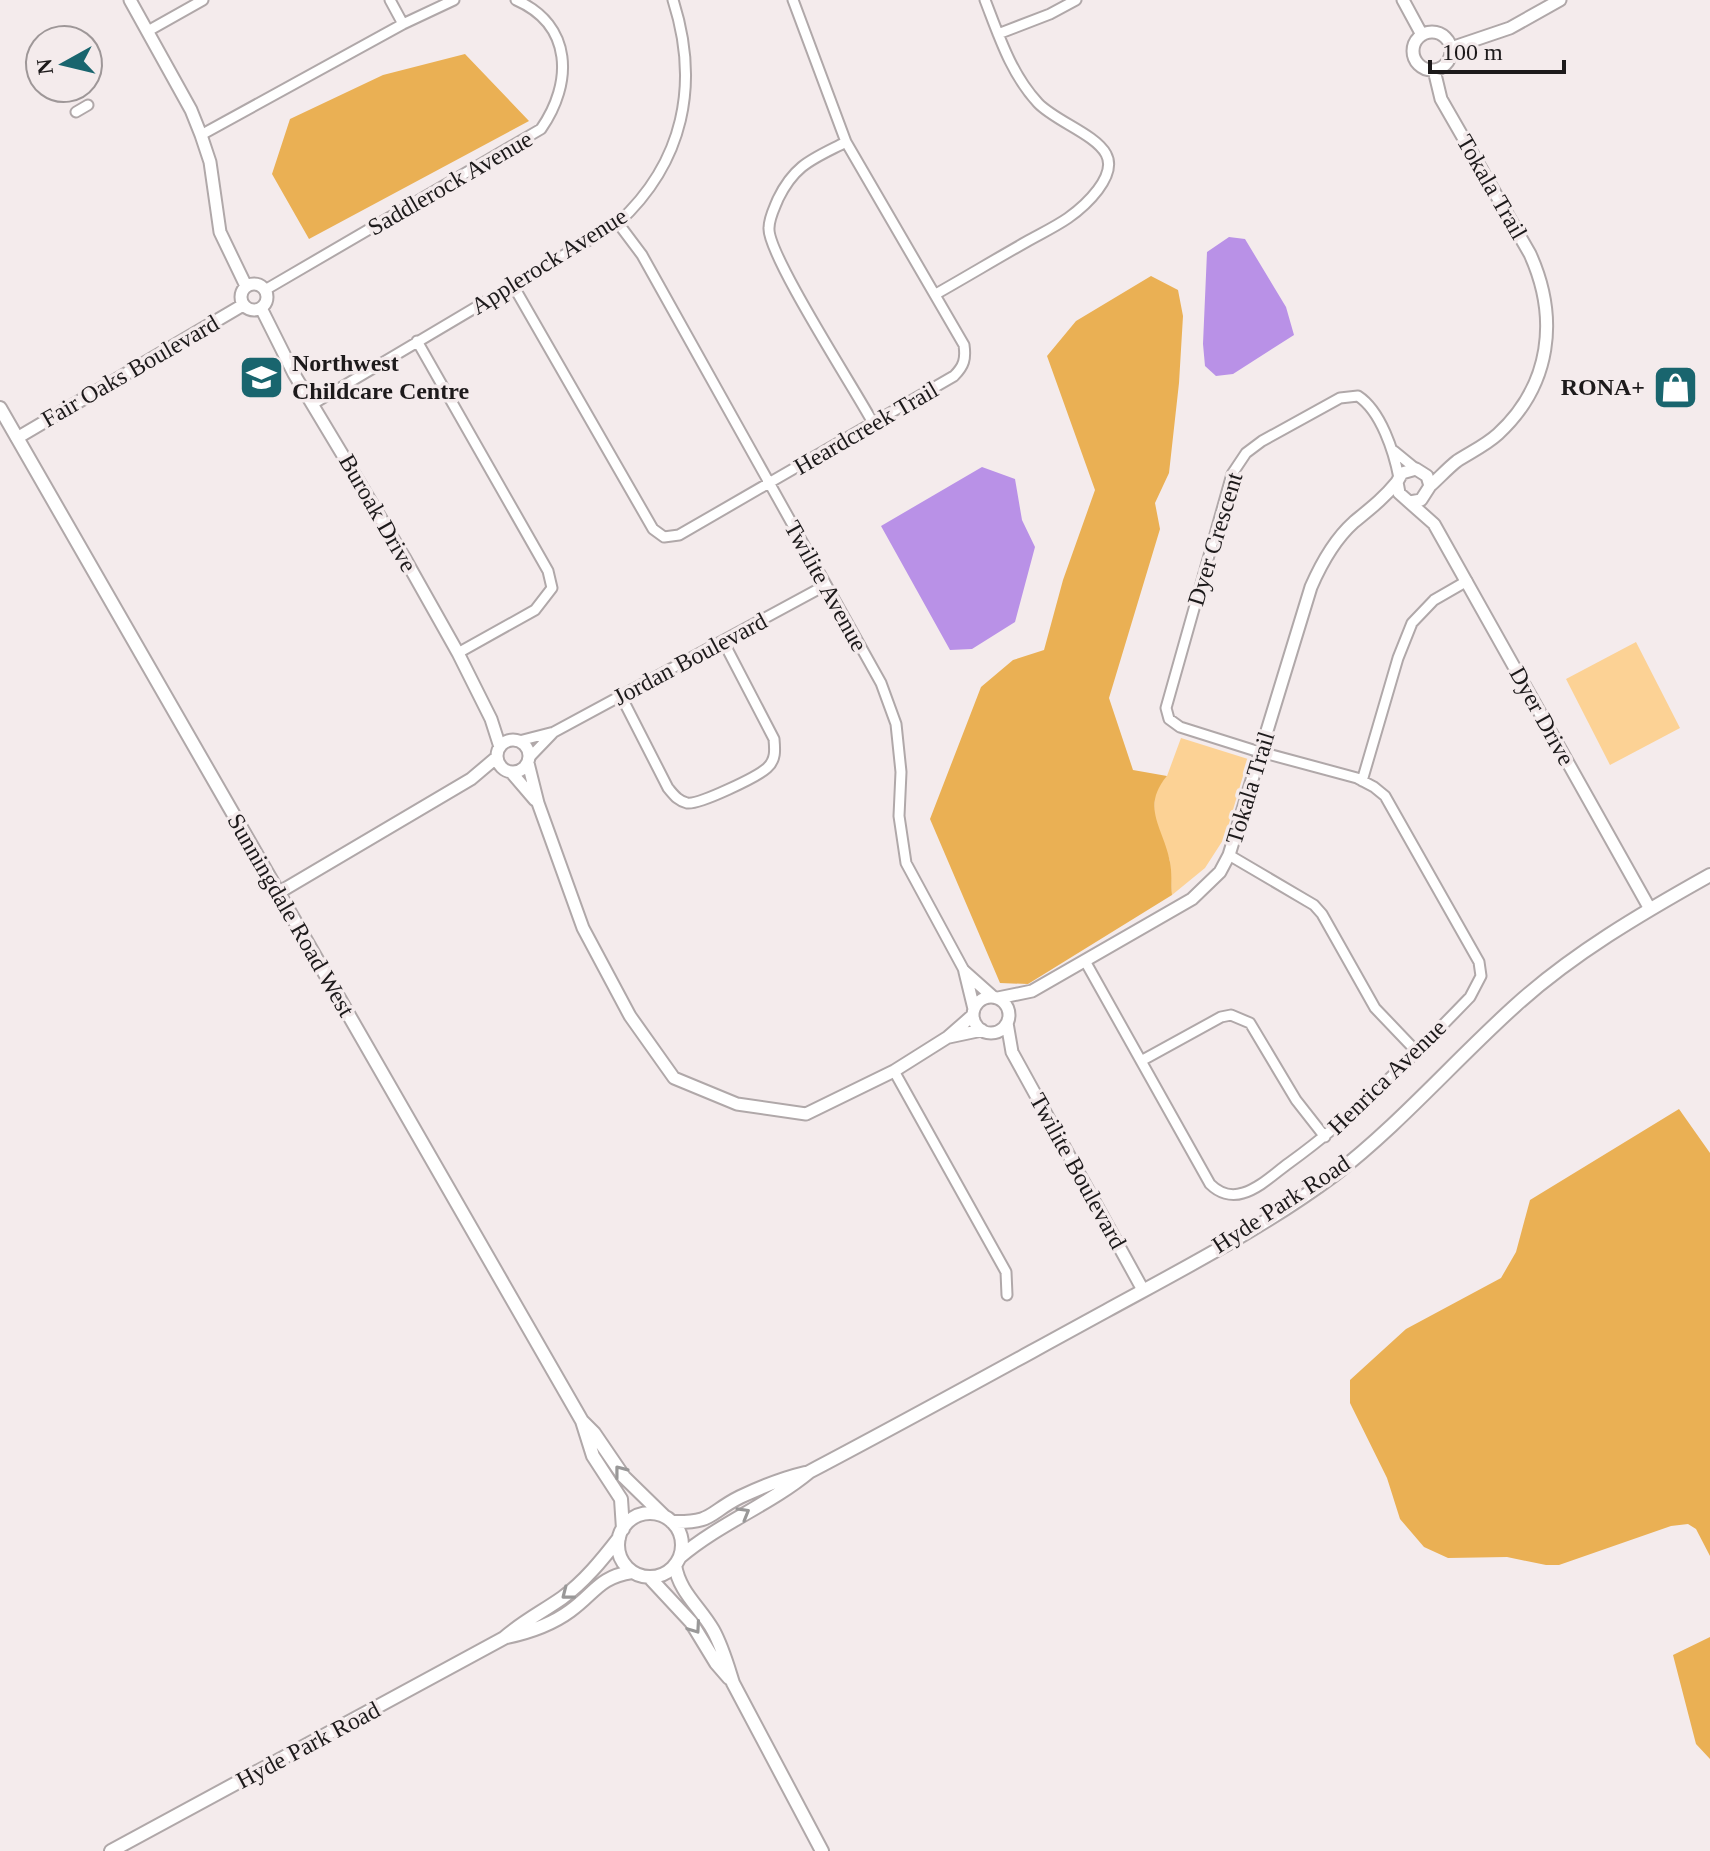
<svg xmlns="http://www.w3.org/2000/svg" width="1710" height="1851" font-family="'Times New Roman',serif">
	<rect width="100%" height="100%" fill="#f4ebec"/>
	<path fill="#fcd295" d="M1636,642L1680,728L1610,765L1566,679Z
		M1181,738L1248,759L1225,837L1205,868L1172,895L1170,861L1154,817L1155,790L1167,776Z"/>
	<path fill="#eab054" d="M465,54L529,121L309,239L272,174L290,119L383,75Z
		M1151,276L1178,290L1183,316L1179,383L1169,473L1155,503L1160,529L1109,698L1133,770L1167,776C1140,808 1164,828 1170,862C1172,872 1171,884 1172,895L1028,984L1000,983L930,819L981,687L1013,660L1044,650L1063,580L1095,490L1047,356L1076,321Z
		M1679,1109L1710,1153V1556L1696,1529L1688,1524L1671,1526L1559,1565H1546L1507,1557L1448,1558L1424,1547L1400,1519L1387,1478L1350,1403V1380L1406,1329L1501,1278L1516,1252L1530,1200Z
		M1710,1637V1759L1696,1744L1673,1655Z"/>
	<path fill="#b991e7" d="M1229,237L1245,239L1286,307L1294,335L1233,374L1216,376L1205,366L1203,344L1207,252Z
		M982,467L1015,479L1022,520L1035,547L1015,622L972,649L950,650L881,526Z"/>
	<g fill="none" stroke-linecap="round" stroke-linejoin="round">
		<defs>
			<path id="minor" d="M390,0L403,24
				M148,31L203,0
				M998,34L1050,14L1076,0
				M76,112L88,105
				M201,135L403,24L454,0
				M846,142C813,159 795,164 778,199C774,209 769,218 769,228C767,254 856,391 873,423
				M618,223L642,255L881,683L896,724L901,772L899,816L906,863L965,972
				M514,287L653,529L664,537L679,535L954,376C964,366 966,359 964,345L846,142L793,0
				M265,290L541,129C573,83 573,25 516,0
				M936,294C966,277 996,259 1026,242C1040,234 1055,227 1068,218C1085,206 1118,176 1106,154C1095,134 1055,121 1038,103C1011,74 999,36 985,0
				M417,341L548,571L552,588L535,610L458,653
				M313,404L618,223C684,162 700,84 673,0
				M1394,451L1416,469
				M621,696L668,788C674,795 678,801 687,803C699,805 757,777 767,768C776,760 775,750 774,739L723,641
				M519,741L554,732L826,585
				M529,758L554,732
				M1362,781L1398,658L1412,623L1434,600L1467,581
				M1229,855L1314,905L1322,914L1375,1008L1417,1052
				M1085,961L1210,1184C1219,1193 1231,1197 1243,1193C1260,1188 1275,1173 1289,1163C1357,1114 1413,1056 1470,997L1481,976L1479,962L1385,796L1374,787L1357,778L1253,750L1180,727L1169,719L1166,708L1232,474L1246,453L1262,441L1340,398L1358,396C1381,411 1394,452 1399,478
				M1141,1061L1221,1017L1231,1015L1250,1023L1296,1100L1325,1137
				M894,1071L1006,1272L1007,1295"/>
			<path id="tertiary" d="M130,0L191,110L201,135L210,162L220,232L246,286
				M1403,0L1422,35
				M1413 51a19 19 0 1 1 38 0a19 19 0 1 1-38 0Z
				M1451,48L1510,28L1560,0
				M241 297a13 13 0 1 1 26 0a13 13 0 1 1-26 0Z
				M261,308L294,374L404,557L458,653L491,719L500,747
				M17,438L243,305
				M1430,486C1439,478 1448,468 1457,461C1471,452 1486,445 1498,434C1551,385 1559,318 1530,254L1441,99L1434,70
				M1410,502L1421,500L1430,486L1427,476L1416,469L1402,473L1397,482L1399,493L1434,524L1650,909
				M497 756a16 16 0 1 1 32 0a16 16 0 1 1-32 0Z
				M528,763L538,803L583,928L630,1016L674,1078L737,1104L806,1114L894,1071L948,1037L973,1015
				M511,772L535,800
				M278,893L471,779L497,757
				M965,972L974,1009
				M965,972L992,996
				M973 1015a18 18 0 1 1 36 0a18 18 0 1 1-36 0Z
				M998,998L1032,991L1192,899L1220,872L1229,855L1311,587C1321,564 1335,539 1354,522C1371,508 1383,499 1397,482
				M1007,1023L1012,1052L1143,1290
				M949,1037L982,1030"/>
			<path id="secondary" d="M0,408L582,1421L594,1433L624,1477L664,1516
				M582,1421L593,1456L621,1499L623,1529
				M618 1545a32 32 0 1 1 64 0a32 32 0 1 1-64 0Z
				M672,1522C714,1523 708,1513 740,1497C761,1487 784,1478 805,1473
				M680,1557C720,1523 769,1505 809,1472C908,1420 1007,1365 1106,1311C1181,1270 1266,1226 1334,1175C1399,1125 1454,1061 1515,1006C1572,954 1642,913 1710,875
				M675,1565C679,1592 700,1607 713,1630C722,1646 727,1664 733,1683L822,1851
				M650,1578L691,1622L716,1663L729,1678
				M507,1637C530,1632 551,1625 570,1611C595,1593 599,1577 632,1572
				M111,1851L504,1638C522,1622 542,1612 562,1598C584,1582 602,1560 619,1538"/>
		</defs>
		<use href="#minor" stroke="#b0a8a9" stroke-width="13"/>
		<use href="#tertiary" stroke="#b0a8a9" stroke-width="15"/>
		<use href="#secondary" stroke="#b0a8a9" stroke-width="16"/>
		<use href="#minor" stroke="#fff" stroke-width="9"/>
		<use href="#tertiary" stroke="#fff" stroke-width="11"/>
		<use href="#secondary" stroke="#fff" stroke-width="12"/>
	</g>
	<defs><path id="oneway-chevron" d="M-2-3.5L2.5 0L-2 3.5" fill="none" stroke-width="1.6" stroke-linecap="round" stroke-linejoin="round" transform="scale(2)"/></defs>
	<g stroke="#999898">
		<use href="#oneway-chevron" transform="translate(620 1471) rotate(-128)"/>
		<use href="#oneway-chevron" transform="translate(744 1513) rotate(-30)"/>
		<use href="#oneway-chevron" transform="translate(567 1594) rotate(142)"/>
		<use href="#oneway-chevron" transform="translate(695 1628) rotate(55)"/>
	</g>
	<defs>
		<symbol id="school-square" viewBox="-11 -11 22 22"><rect x="-9" y="-9" width="18" height="18" rx="4" fill="#19656e" stroke="#f4ebec"/><path d="M0-5L7-2L0 1L-7-2ZM-4 1L0 2.5L4 1V4Q0 6-4 4Z" fill="#fff"/></symbol>
		<symbol id="shop-square" viewBox="-11 -11 22 22"><rect x="-9" y="-9" width="18" height="18" rx="4" fill="#19656e" stroke="#f4ebec"/><path d="M-5-2.5h2.3a2.7 3.5 0 0 1 5.4 0H5L5.5 6h-11ZM-1.5-2.5h3a1.5 2.3 0 0 0-3 0Z" fill="#fff"/></symbol>
	</defs>
	<g fill-rule="evenodd">
		<use href="#school-square" x="236" y="352" width="51" height="51"/>
		<use href="#shop-square" x="1650" y="362" width="51" height="51"/>
	</g>
	<g text-anchor="middle" dominant-baseline="central" stroke-width="7" stroke-linejoin="round" paint-order="stroke">
		<g font-size="24" fill="#1d1a1b" stroke="#f4ebec">
			<text transform="translate(450 183) rotate(-30)">Saddlerock Avenue</text>
			<text transform="translate(1492 187) rotate(60)">Tokala Trail</text>
			<text transform="translate(549 261) rotate(-32)">Applerock Avenue</text>
			<text transform="translate(130 371) rotate(-30)">Fair Oaks Boulevard</text>
			<text transform="translate(866 428) rotate(-30)">Heardcreek Trail</text>
			<text transform="translate(378 513) rotate(60)">Buroak Drive</text>
			<text transform="translate(1215 539) rotate(-73)">Dyer Crescent</text>
			<text transform="translate(826 586) rotate(61)">Twilite Avenue</text>
			<text transform="translate(690 659) rotate(-28)">Jordan Boulevard</text>
			<text transform="translate(1542 716) rotate(61)">Dyer Drive</text>
			<text transform="translate(1250 788) rotate(-73)">Tokala Trail</text>
			<text transform="translate(291 915) rotate(60)">Sunningdale Road West</text>
			<text transform="translate(1387 1077) rotate(-44)">Henrica Avenue</text>
			<text transform="translate(1078 1171) rotate(61)">Twilite Boulevard</text>
			<text transform="translate(1281 1204) rotate(-33)">Hyde Park Road</text>
			<text transform="translate(308 1745) rotate(-28)">Hyde Park Road</text>
		</g>
		<g font-size="24" font-weight="bold" fill="#1d1a1b" stroke="#f4ebec" text-anchor="start">
			<text x="292" y="363">Northwest<tspan x="292" dy="28">Childcare Centre</tspan></text>
			<text x="1645" y="387" text-anchor="end">RONA+</text>
		</g>
	</g>
	<g transform="translate(64 64) rotate(262)"><circle r="38" fill="#f4ebec" stroke="#9e9798" stroke-width="2"/>
	<path d="M0-6L14 30L0 20L-14 30Z" fill="#19656e"/>
	<text y="-12" font-size="22" font-weight="bold" text-anchor="middle" fill="#1d1a1b">N</text>
	</g>
	<path d="M1430 60v12h134v-12" fill="none" stroke="#1d1a1b" stroke-width="4"/>
	<text x="1442" y="60" font-size="24" fill="#1d1a1b" stroke="#f4ebec" stroke-width="6" paint-order="stroke">100 m</text>
</svg>
